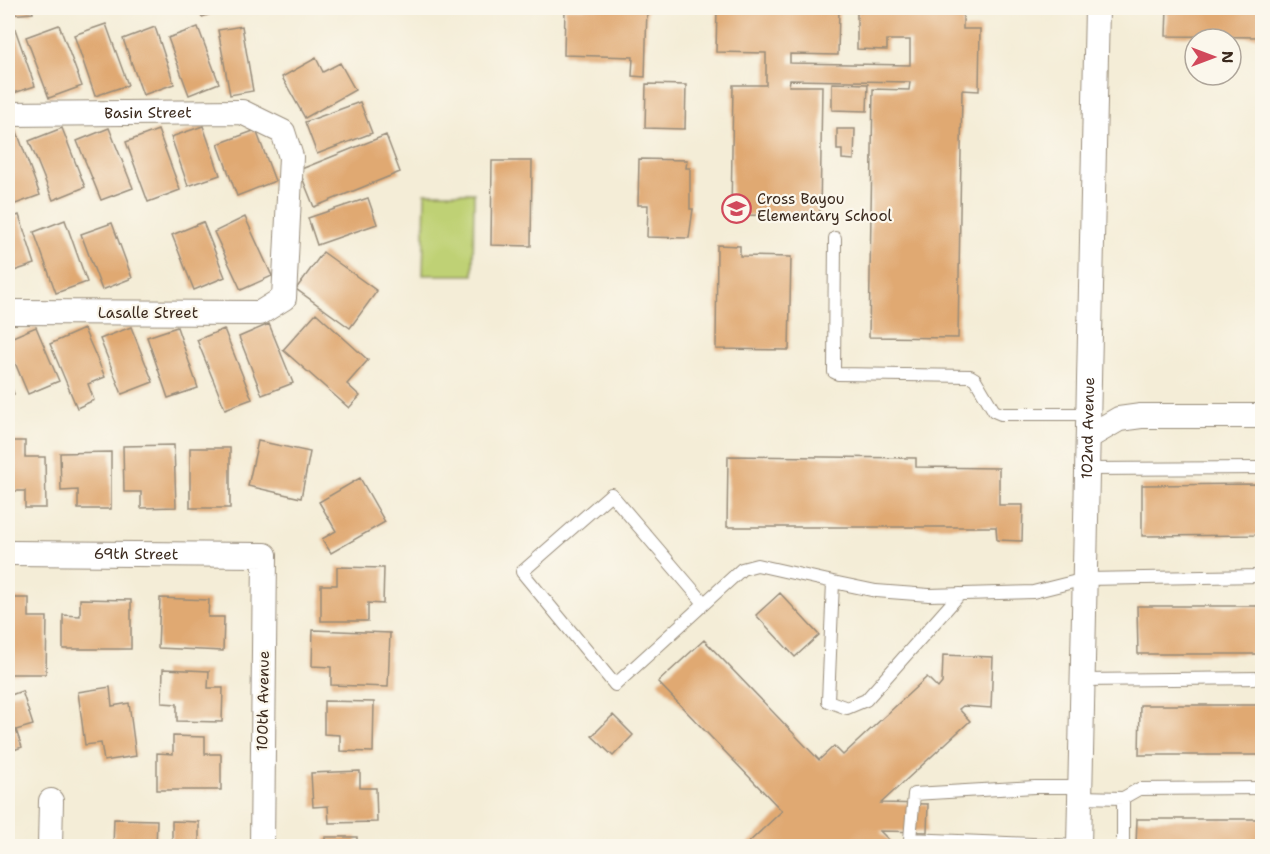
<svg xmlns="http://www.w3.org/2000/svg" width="1270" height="854" font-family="'Shantell Sans',sans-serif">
	<rect width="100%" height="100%" fill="#fbf7ec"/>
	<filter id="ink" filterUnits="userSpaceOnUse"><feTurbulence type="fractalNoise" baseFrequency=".0167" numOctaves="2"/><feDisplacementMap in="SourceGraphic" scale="12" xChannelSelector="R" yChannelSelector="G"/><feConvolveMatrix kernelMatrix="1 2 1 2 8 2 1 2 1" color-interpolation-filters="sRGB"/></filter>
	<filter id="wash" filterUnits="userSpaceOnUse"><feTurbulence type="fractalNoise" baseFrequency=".008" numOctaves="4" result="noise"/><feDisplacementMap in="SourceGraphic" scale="24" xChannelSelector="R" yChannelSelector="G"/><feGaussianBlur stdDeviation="1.35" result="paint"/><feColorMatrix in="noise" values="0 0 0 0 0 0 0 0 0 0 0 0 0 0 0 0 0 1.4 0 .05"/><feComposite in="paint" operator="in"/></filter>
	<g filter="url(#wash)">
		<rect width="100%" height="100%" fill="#f4edd7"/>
		<path fill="#bfd174" stroke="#7d7e49" stroke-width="1.5" d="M425,193H474L473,275H423Z"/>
		<g id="blocks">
			<path fill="#e0a972" d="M8,8H32L33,13L8,15Z
				M198,8H227L202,17Z
				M565,8H647L645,77L632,76L633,57L564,55Z
				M717,8H839L838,55L790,54V63L910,65V40H887V50L857,49V10H868V8H963V29H980L979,91L962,90L958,338L869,337L873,89L909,90L910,82L790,80L789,86H822L820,216L731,215L733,85H766V53L716,52Z
				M1167,8H1262V37L1166,36Z
				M106,24L128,85L95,96L74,35Z
				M59,25L82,86L49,98L26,37Z
				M14,26L35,86L8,95V28Z
				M242,26L253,91L230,95L218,30Z
				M155,27L174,84L143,95L123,39Z
				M198,27L219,83L189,95L168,38Z
				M316,58L323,72L340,63L355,90L305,118L282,77Z
				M832,83L868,84L867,111L832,110Z
				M646,84L686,85L685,129L645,128Z
				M360,102L372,133L317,154L305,122Z
				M203,126L220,175L188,186L171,137Z
				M62,128L85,187L53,200L29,141Z
				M109,128L133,188L101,200L77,141Z
				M16,129L40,195L10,206L8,199V132Z
				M837,129H855L854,160L842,159V150H837Z
				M158,130L180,190L148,202L126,142Z
				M256,130L275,181L237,196L218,144Z
				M386,135L400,172L314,207L299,170Z
				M639,159L687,160L686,168H690V209H693L689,238L647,237L648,205H638Z
				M492,161H532L531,246L491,245Z
				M368,198L377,224L317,245L308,218Z
				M19,215L35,264L8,273V219Z
				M245,217L272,276L241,290L214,232Z
				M65,220L87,282L56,293L34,232Z
				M203,222L225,277L194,290L172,235Z
				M112,223L132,278L102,290L81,234Z
				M717,245L740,246V256L791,257L789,350L716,349Z
				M323,252L377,291L350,328L296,289Z
				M316,313L368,360L347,384L360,396L349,408L283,350Z
				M269,324L293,383L262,395L239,337Z
				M36,327L59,381L28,394L8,346V339Z
				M131,327L153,382L122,394L100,339Z
				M177,327L198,388L168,398L147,337Z
				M84,329L105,377L88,384L94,400L77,408L50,344Z
				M224,329L252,399L225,409L197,340Z
				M8,377L14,394L8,396Z
				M8,441H25V457H45L46,508H25V491H8Z
				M258,441L310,452L301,498L248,486Z
				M174,445L176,507L141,508V492H124L123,446Z
				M190,448H230V508H190Z
				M111,452V509H78V490L61,491L60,453Z
				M728,456L916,458V467L999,468V505H1023L1022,541L997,540L996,527H727Z
				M360,478L385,522L331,553L322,539L336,531L319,502Z
				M1262,484V535L1142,536V485Z
				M337,567L384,568L383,604L368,603V621H321V585H337Z
				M780,593L819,635L795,657L756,615Z
				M8,598H29V617H47L46,674H10Z
				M160,598L209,600L208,617H224L223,651L158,648Z
				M80,599L131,600V649H63V615L80,616Z
				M1137,606H1262V654H1138Z
				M313,630L390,633L388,687L331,685V667L312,666Z
				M704,640L819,760L834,746L843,755L927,677L938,688L942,683L943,655L993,657L991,708L963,706L959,709L970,721L881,803L928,804L927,832L880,831L895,846H745L782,811L658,682Z
				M163,669L209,671L208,688H223L222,722L177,721V704L162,703Z
				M110,687L112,706L129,703L136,756L104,761L101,743L85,745L78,692Z
				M22,691L33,725L16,730L22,747L8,752V696Z
				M324,701L374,702L373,752L340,751V735L324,734Z
				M1140,705H1262V755H1139Z
				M613,715L633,735L613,756L592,736Z
				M173,736L205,737V754H221V790H157V753L173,754Z
				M360,771V788H376L377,822L329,823L328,806L313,807L311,773Z
				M114,819L157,820L156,846H113Z
				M1137,819H1262V846H1136Z
				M172,821L199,822V846H172Z
				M325,837H357V846H325Z"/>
		</g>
	</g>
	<g filter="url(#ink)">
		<use href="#blocks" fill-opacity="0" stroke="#988c7a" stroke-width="1.5"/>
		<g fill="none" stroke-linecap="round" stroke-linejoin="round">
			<defs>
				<path id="service" d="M835,238L834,372L838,374L970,376L975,379L994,411L1001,414H1089
					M1088,469L1262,468
					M960,594L866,700L847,708L828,701L833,582L876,591L929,595L1033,592L1085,579L1262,576
					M704,603L611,494L522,572L615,685L742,569L757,565L833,582
					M1082,680L1262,678
					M1080,797L1123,798L1139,789L1262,788
					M1079,846L910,839L914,794L1035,787H1080
					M1123,846V798"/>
				<g id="minor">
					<path id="s1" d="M8,114L242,112L283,132L291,157L284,298L260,313L8,312"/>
					<path d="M1088,437L1119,419L1141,416H1262"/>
					<path id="s2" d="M8,553L265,555L262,846"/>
					<path d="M50,846L51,801"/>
					<path id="s3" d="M1079,846L1097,8"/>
				</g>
			</defs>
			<use href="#service" stroke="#988c7a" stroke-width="14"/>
			<use href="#minor" stroke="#988c7a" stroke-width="26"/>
			<use href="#service" stroke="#fff" stroke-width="12"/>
			<use href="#minor" stroke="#fff" stroke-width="24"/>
		</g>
	</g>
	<defs>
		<symbol id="school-ring" viewBox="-11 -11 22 22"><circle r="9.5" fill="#fbf7ec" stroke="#d1495b" stroke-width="1.5"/><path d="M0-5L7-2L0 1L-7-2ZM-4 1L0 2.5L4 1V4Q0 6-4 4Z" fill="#d1495b"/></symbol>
	</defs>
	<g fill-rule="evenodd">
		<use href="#school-ring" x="720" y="192" width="33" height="33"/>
	</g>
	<g text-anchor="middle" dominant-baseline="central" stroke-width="4.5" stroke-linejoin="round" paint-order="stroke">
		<g font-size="15" fill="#3b2a1e" stroke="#fbf7ec">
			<text stroke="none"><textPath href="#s1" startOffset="140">Basin Street</textPath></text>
			<text x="148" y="313">Lasalle Street</text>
			<text stroke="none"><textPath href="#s3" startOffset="418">102nd Avenue</textPath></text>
			<text stroke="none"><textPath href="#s2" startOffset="128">69th Street</textPath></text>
			<text transform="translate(263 701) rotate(-89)">100th Avenue</text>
		</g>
		<g font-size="15" fill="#3b2a1e" stroke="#fbf7ec" text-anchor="start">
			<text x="757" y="199">Cross Bayou<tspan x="757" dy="17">Elementary School</tspan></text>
		</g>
	</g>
	<rect width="1270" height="854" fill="none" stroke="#fbf7ec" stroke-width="30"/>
	<g transform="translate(1213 57) rotate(90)"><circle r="28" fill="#fbf7ec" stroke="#aea59a" stroke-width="1.5"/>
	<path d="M0-4.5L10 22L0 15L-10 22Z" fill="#d1495b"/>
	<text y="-9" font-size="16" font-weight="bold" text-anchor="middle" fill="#3b2a1e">N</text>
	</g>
</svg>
